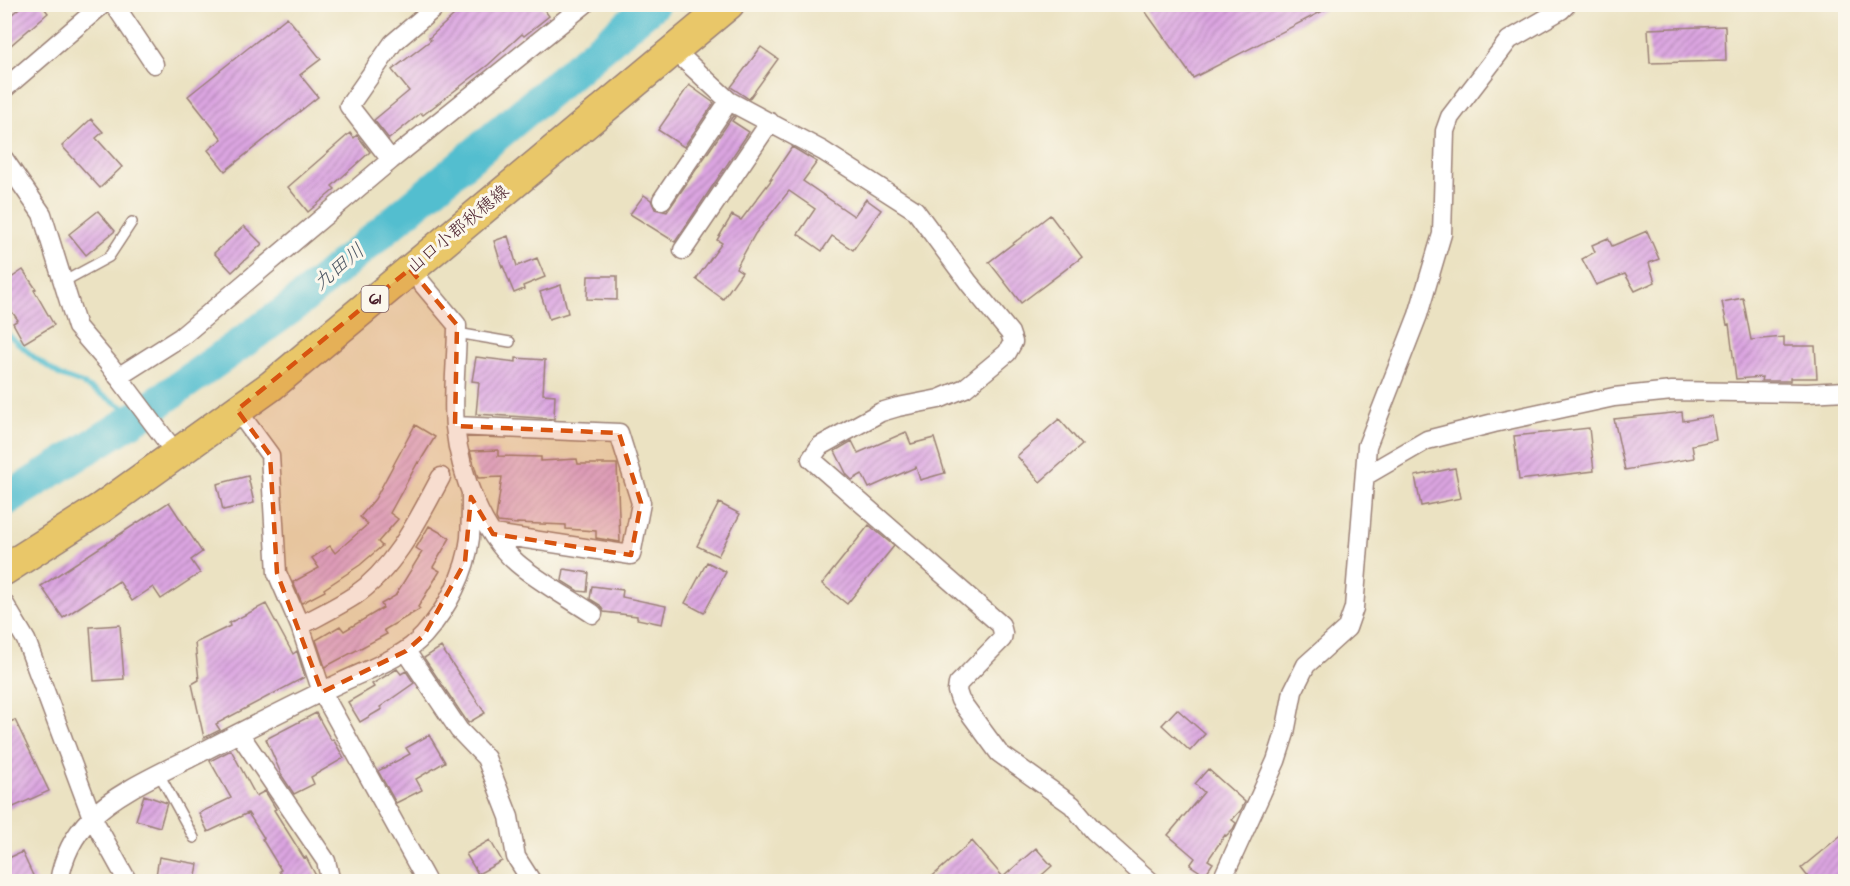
<svg xmlns="http://www.w3.org/2000/svg" width="1850" height="886" font-family="'Architects Daughter','Klee One',sans-serif">
	<defs>
		<pattern id="building-hatch" width="6" height="6" patternUnits="userSpaceOnUse" patternTransform="scale(1.5)"><rect width="6" height="6" fill="#dba5e1"/><path d="M-1 1l2-2M0 6l6-6M5 7l2-2" fill="none" stroke="#b486b7"/></pattern>
	</defs>
	<rect width="100%" height="100%" fill="#fbf7ec"/>
	<filter id="ink" filterUnits="userSpaceOnUse"><feTurbulence type="fractalNoise" baseFrequency=".0167" numOctaves="2"/><feDisplacementMap in="SourceGraphic" scale="12" xChannelSelector="R" yChannelSelector="G"/><feConvolveMatrix kernelMatrix="1 2 1 2 8 2 1 2 1" color-interpolation-filters="sRGB"/></filter>
	<filter id="wash" filterUnits="userSpaceOnUse"><feTurbulence type="fractalNoise" baseFrequency=".008" numOctaves="4" result="noise"/><feDisplacementMap in="SourceGraphic" scale="24" xChannelSelector="R" yChannelSelector="G"/><feGaussianBlur stdDeviation="1.35" result="paint"/><feColorMatrix in="noise" values="0 0 0 0 0 0 0 0 0 0 0 0 0 0 0 0 0 1.4 0 .05"/><feComposite in="paint" operator="in"/></filter>
	<g filter="url(#wash)">
		<rect width="100%" height="100%" fill="#ebe2c2"/>
		<g fill="none" stroke-linecap="round" stroke-linejoin="round">
			<path stroke="#53becf" stroke-width="5" d="M4,331L35,358L61,376L81,383L139,416"/>
			<path stroke="#53becf" stroke-width="33" d="M4,501L139,416L292,307L653,4"/>
		</g>
		<g id="blocks">
			<path fill="url(#building-hatch)" d="M24,4H41L48,13L4,51V21Z
				M466,4H540L549,16L524,36L522,34L488,65L423,115L421,113L389,139L374,120L409,91L392,70L431,40L429,38Z
				M1140,4H1336L1193,78Z
				M287,17L321,59L300,75L318,97L225,171L208,150L222,139L188,96Z
				M1725,26L1726,61L1650,63L1648,29Z
				M761,47L778,59L749,99L731,87Z
				M689,85L714,103L684,147L658,130Z
				M733,116L735,117L732,121L749,132L675,242L630,214L644,195L651,200L655,209L667,212Z
				M91,119L103,132L96,138L122,167L100,188L62,146Z
				M350,133L354,138L357,135L370,152L332,186L335,189L308,212L288,187Z
				M792,147L817,162L803,181L854,216L866,199L881,210L853,250L832,236L822,251L798,234L815,209L789,191L755,234L736,268L742,272L723,299L696,279L722,243L717,240L732,215L741,220L772,179H770Z
				M98,211L115,231L86,255L69,234Z
				M1050,215L1082,257L1021,303L989,262Z
				M244,226L262,244L232,272L214,253Z
				M1647,231L1659,259L1649,263L1655,282L1635,291L1625,274L1596,285L1582,259L1595,252L1592,245L1608,238L1612,246Z
				M508,236L517,266L537,258L545,277L523,286L524,289L514,293L503,266L502,267L494,241Z
				M23,270L36,289L34,290L54,325L24,343L13,323L18,320L4,301V283Z
				M588,276H617V300L587,299Z
				M561,285L568,313L549,319L540,292Z
				M1743,298L1751,340L1784,337V346H1815L1817,378H1790V381H1761L1762,377L1736,379L1729,324L1727,325L1722,302Z
				M476,357L516,362V358L545,360L543,394L555,395L554,419L476,414L479,382L472,381Z
				M1682,412L1683,421L1712,416L1716,440L1692,445L1694,458L1625,470L1614,419Z
				M1059,419L1082,445L1040,482L1017,456Z
				M415,425L435,437L419,463L418,462L390,513L398,519L378,542L382,546L360,565L324,589L325,591L302,603L293,582L319,568L312,558L330,546L335,553L368,524L360,517L375,499Z
				M1589,428L1594,471L1519,480L1514,436Z
				M906,432L911,444L934,438L945,473L920,480L916,467L869,488L862,474L852,480L847,475L835,451L852,441L858,453Z
				M498,450V456L541,457V461L577,459L578,464H617L620,542L596,538V531L566,529V525L517,523V524L498,522L496,518L502,477L478,478L470,451Z
				M1455,468L1461,498L1421,506L1415,476Z
				M248,476L254,503L223,510L217,484Z
				M169,502L202,552L191,560L200,573L161,599L153,587L132,601L119,581L63,618L41,586Z
				M719,503L740,514L718,556L697,546Z
				M869,525L894,546L847,604L822,584Z
				M429,526L450,538L433,567L440,571L418,607L420,609L384,630L387,634L325,667L316,640L340,626L344,631L383,608L381,604L395,596L422,552L416,548Z
				M707,562L726,572L704,613L685,603Z
				M564,569L589,573L587,592L578,591L562,581Z
				M592,586L623,590L622,597L666,606L662,624L637,619V616L604,612L600,605L590,599Z
				M266,604L293,654L297,651L305,677L216,724L220,730L204,738L192,684L199,680L195,643L230,626L229,623Z
				M120,625L124,679L94,681L90,627Z
				M441,647L485,713L468,723L424,658Z
				M397,669L401,674L406,671L414,683L380,707L382,709L360,722L348,702L374,687L372,684Z
				M1177,709L1205,734L1190,751L1162,725Z
				M316,713L331,740L333,739L344,758L311,777L314,784L294,794L282,776L266,739Z
				M15,720L49,791L9,809L4,799V724Z
				M429,735L445,762L416,779L422,790L396,803L378,771L410,754L406,748Z
				M231,750L256,796L265,791L273,804L276,809L274,810L304,858L306,857L316,876L304,882H285L279,871L281,870L262,839L264,838L248,813L208,832L199,813L231,798L210,761Z
				M1208,769L1245,802L1241,810L1232,820L1236,823L1233,829L1226,836L1225,835L1208,860L1213,863L1205,875L1190,865L1195,858L1168,835L1204,792L1195,784Z
				M144,795L167,803L160,827L136,820Z
				M1845,832V882H1812L1801,868Z
				M490,840L502,861L478,874L466,854Z
				M972,841L1003,877L1036,848L1052,866L1034,882H926Z
				M22,852L36,882H4V860Z
				M159,857L198,864L195,882H155Z"/>
		</g>
	</g>
	<g filter="url(#ink)">
		<use href="#blocks" fill-opacity="0" stroke="#9a8076" stroke-width="1.5"/>
		<g fill="none" stroke-linecap="round" stroke-linejoin="round">
			<defs>
				<path id="service" d="M63,282L109,257L132,222
					M457,333L510,342
					M159,774L194,838"/>
				<path id="minor" d="M114,4L154,64
					M674,50L729,101L823,151L915,210L969,283L1010,333L1013,342L1007,353L965,388L939,399L898,407L881,412L820,446L811,459L1001,625L1003,633L1002,639L958,684L957,691L960,700L999,753L1072,805L1094,831L1151,882
					M4,89L103,4
					M4,159L42,214L77,327L108,363L177,455
					M391,160L349,106L393,43L439,4
					M662,200L729,101
					M683,250L770,122
					M410,269L457,325C457,359 452,394 455,427C460,473 481,532 517,563C538,581 569,598 593,614
					M118,377L181,337L391,160L585,4
					M237,410L270,455L277,573L300,626L322,692L427,882
					M455,426L619,433L641,503L631,555L493,534
					M1365,476L1427,440L1494,423L1614,397L1672,391L1807,393L1846,391
					M4,603L26,640L92,817L128,882
					M300,626C318,616 337,607 354,596C395,568 418,520 441,477
					M406,651L459,730L486,758L509,817L516,857L532,882
					M239,733L326,861L331,882
					M59,882C63,857 73,836 91,818C115,793 161,773 192,757C241,732 291,706 342,682C369,669 403,658 424,635C447,609 466,573 470,538C471,523 471,508 471,493
					M1221,882L1276,761L1285,733L1293,691L1306,665L1347,628L1354,608L1367,446L1418,315L1442,234L1445,131L1450,117L1509,40L1561,10L1567,4"/>
				<path id="primary" d="M4,570L101,508L271,386L729,4"/>
			</defs>
			<use href="#service" stroke="#9a8076" stroke-width="12"/>
			<use href="#minor" stroke="#9a8076" stroke-width="21"/>
			<use href="#primary" stroke="#9a8076" stroke-width="33"/>
			<use href="#service" stroke="#fff" stroke-width="9"/>
			<use href="#minor" stroke="#fff" stroke-width="18"/>
			<use href="#primary" stroke="#e9c769" stroke-width="30"/>
		</g>
	</g>
	<path fill="#d8530f" fill-opacity="0.2" stroke="#d8530f" stroke-width="4.5" stroke-dasharray="12 8" stroke-linejoin="round" d="M410,269L457,325L455,426L619,433L641,503L631,555L493,534L471,497L465,562L424,635L406,651L322,692L277,573L270,455L237,410Z"/>
	<g text-anchor="middle" dominant-baseline="central" stroke-width="6" stroke-linejoin="round" paint-order="stroke">
		<rect fill="#fbf7ec" stroke="#7f6065" stroke-width="1.5" x="361.5" y="286" width="27" height="26" rx="4.5"/>
		<g font-size="16" font-weight="bold" fill="#4a1f2b">
			<text x="375" y="299">61</text>
		</g>
		<g font-size="18" fill="#4a1f2b" stroke="#fbf7ec">
			<text transform="translate(458 229) rotate(-40)">山口小郡秋穂線</text>
		</g>
		<g font-size="20" font-style="italic" fill="#4d5764" stroke="#fbf7ec">
			<text transform="translate(339 267) rotate(-40)">九田川</text>
		</g>
	</g>
	<rect width="1850" height="886" fill="none" stroke="#fbf7ec" stroke-width="24"/>
</svg>
